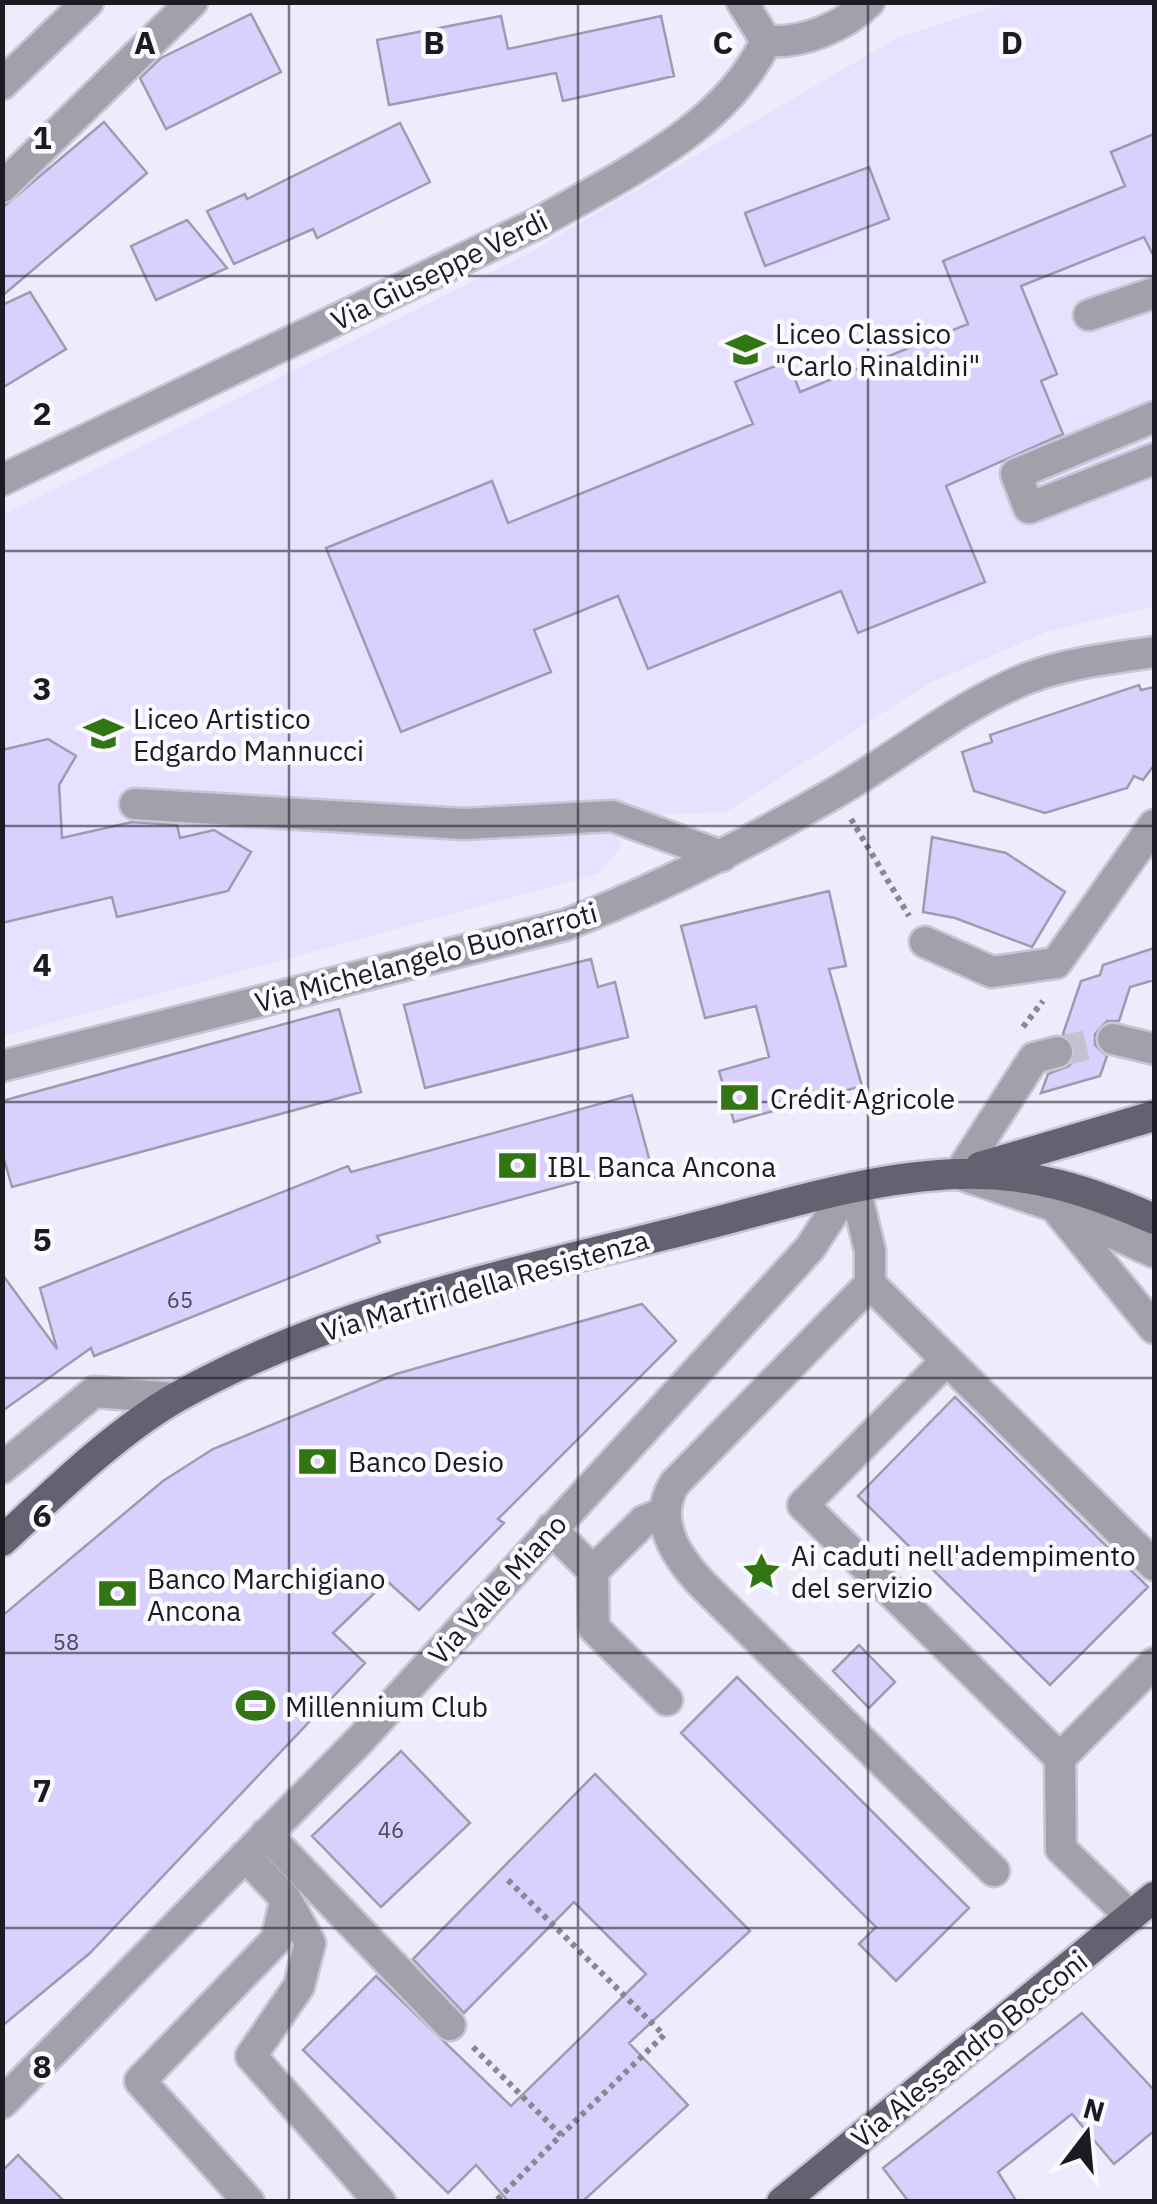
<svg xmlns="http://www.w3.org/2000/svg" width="1157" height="2204" font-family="'IBM Plex Sans',sans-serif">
	<rect width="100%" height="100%" fill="#eeebfd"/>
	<path fill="#e6e1ff" d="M1005,3H1154V606L1046,632L930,683L726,812L613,816L621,847L598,874L3,1036V515L522,257L897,38Z"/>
	<path fill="#d9d1fd" stroke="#9e9bb0" stroke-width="2.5" d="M251,14L281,72L166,129L140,78L161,58Z
		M501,16L508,49L661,16L674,76L563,101L556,73L389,105L377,40Z
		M104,122L147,173L2,296V208Z
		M400,123L430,182L317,238L313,229L234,264L207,211L245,194L247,199Z
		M1154,134V257L1144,237L1021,286L1057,374L1041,381L1063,434L946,486L985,582L858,633L841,591L648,669L618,596L534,630L551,672L401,732L326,548L492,481L508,523L753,424L735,382L788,361L800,392L968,324L943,261L1125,186L1111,152Z
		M869,167L889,219L765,266L745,213Z
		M187,220L227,268L156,300L131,246Z
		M30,292L66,349L2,388V305Z
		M1139,685L1141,690L1154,687V765L1143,780L1134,776L1127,788L1045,813L974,791L962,752L992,742L990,735Z
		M48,739L76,756L59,785L62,838L132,822L177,825L180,838L214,830L251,852L228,891L117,917L112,897L2,923V750Z
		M932,837L1006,853L1065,892L1032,947L955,918L923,912Z
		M829,891L846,966L829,969L862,1086L734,1122L719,1071L769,1057L756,1006L705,1018L681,926Z
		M1154,948V980L1130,987L1119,1021H1107L1095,1034V1045L1107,1056L1100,1076L1041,1093L1048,1074L1069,1066L1075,1058V1046L1063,1034L1081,981L1100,975L1103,965Z
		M591,959L598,987L615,982L628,1037L425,1088L404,1005Z
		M339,1009L361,1092L12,1187L2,1152V1101Z
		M632,1095L650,1162L377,1236L380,1242L94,1356L91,1348L2,1411V1274L57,1349L40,1288L348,1166L351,1172Z
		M642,1304L676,1341L498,1519L504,1523L419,1610L387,1581L333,1633L365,1663L90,1953L2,2026V1616L163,1481L213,1449L396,1374Z
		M955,1397L1148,1587L1050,1685L858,1496Z
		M859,1645L895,1682L869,1708L833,1671Z
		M737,1677L969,1908L896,1981L859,1944L876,1927L681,1733Z
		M401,1751L470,1823L381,1907L312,1836Z
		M595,1774L750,1931L629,2043L688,2105L582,2202H509L476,2165L448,2193L303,2050L376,1976L511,2106L646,1974L574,1902L464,2013L413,1959Z
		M1082,2013L1154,2090V2131L1114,2164L1072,2114L998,2172L1017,2202H909L883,2168Z
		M18,2155L65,2202H2V2171Z"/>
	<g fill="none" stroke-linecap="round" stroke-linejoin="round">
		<path stroke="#c4c1d1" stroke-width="30" stroke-dasharray="30 15" stroke-linecap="butt" d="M1057,1052L1113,1039"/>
		<defs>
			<path id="minor" d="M742,2L766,41
				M766,41C802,44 844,27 869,2
				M2,84L88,2
				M2,187L192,2
				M1089,315L1154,293
				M1154,417L1016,474L1029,508L1154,459
				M2,480L538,223C620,176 725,129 766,41
				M135,804L464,824L612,816L722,856
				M925,942L992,972L1056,963L1154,825
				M1113,1039L1154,1049
				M1057,1052L1034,1058L959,1174L1054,1206L1154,1252
				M2,1066L565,925C658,889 745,845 831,795C897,758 957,706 1028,678C1067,663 1113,658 1154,652
				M855,1188L870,1251V1284L675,1483C651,1520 677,1558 703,1585L994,1871
				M1059,1212L1154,1328
				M870,1284L1154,1565
				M947,1360L803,1505L1060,1758L1154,1663
				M2,1468L94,1392L175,1398
				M666,1512L644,1521L593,1571L594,1628L667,1700
				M551,1529L593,1571
				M1060,1758L1061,1849L1131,1917
				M266,1834L450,2025
				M245,1856L286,1899L310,1943L299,1986L251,2056L380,2202
				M2,2103L360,1740L810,1248L848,1190
				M249,2202L140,2081L276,1940L286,1899"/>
			<path id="major" d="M980,1167L1154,1116
				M2,1541C55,1492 116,1432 177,1397C333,1309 513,1273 685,1230C774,1208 866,1177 958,1174C1030,1171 1090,1191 1154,1219
				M782,2202L1154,1897"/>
		</defs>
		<use href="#minor" stroke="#c8c5d6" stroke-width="35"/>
		<use href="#major" stroke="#c8c5d6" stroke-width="35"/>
		<path stroke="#8a8794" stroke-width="6" stroke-dasharray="5 5" stroke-linecap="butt" d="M851,819L909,916
			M1023,1027L1043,1001
			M508,1880L664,2035L561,2135
			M473,2047L561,2135L495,2202"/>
		<use href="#minor" stroke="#a2a0aa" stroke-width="30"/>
		<use href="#major" stroke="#646171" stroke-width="30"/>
	</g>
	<path fill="none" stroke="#1c1a22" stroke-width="2.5" stroke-opacity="0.55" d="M289,2V2202M578,2V2202M868,2V2202M2,276H1154M2,551H1154M2,826H1154M2,1102H1154M2,1378H1154M2,1653H1154M2,1928H1154"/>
	<defs>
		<symbol id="school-bare" viewBox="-9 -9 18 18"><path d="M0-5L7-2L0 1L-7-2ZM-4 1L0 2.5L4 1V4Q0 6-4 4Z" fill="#327513" stroke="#fbfaff" stroke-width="2.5" paint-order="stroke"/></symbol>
		<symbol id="bank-bare" viewBox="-9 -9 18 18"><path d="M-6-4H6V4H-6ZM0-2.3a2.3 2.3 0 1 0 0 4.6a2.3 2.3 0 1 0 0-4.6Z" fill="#327513" stroke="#fbfaff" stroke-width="2.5" paint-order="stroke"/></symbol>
		<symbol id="sight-bare" viewBox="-9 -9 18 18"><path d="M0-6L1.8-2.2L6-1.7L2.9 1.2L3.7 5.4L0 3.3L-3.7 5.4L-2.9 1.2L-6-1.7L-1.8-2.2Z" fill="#327513" stroke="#fbfaff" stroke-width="2.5" paint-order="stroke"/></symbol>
		<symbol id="stadium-bare" viewBox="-9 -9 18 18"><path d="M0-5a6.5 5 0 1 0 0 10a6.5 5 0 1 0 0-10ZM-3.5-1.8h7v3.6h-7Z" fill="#327513" stroke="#fbfaff" stroke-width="2.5" paint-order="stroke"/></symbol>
	</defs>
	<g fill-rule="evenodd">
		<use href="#school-bare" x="718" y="322" width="55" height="55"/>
		<use href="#school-bare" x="76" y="706" width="55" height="55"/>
		<use href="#bank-bare" x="712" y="1070" width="55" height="55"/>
		<use href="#bank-bare" x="490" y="1138" width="55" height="55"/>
		<use href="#bank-bare" x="290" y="1434" width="55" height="55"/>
		<use href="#sight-bare" x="734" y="1544" width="55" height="55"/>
		<use href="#bank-bare" x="90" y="1566" width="55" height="55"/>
		<use href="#stadium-bare" x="228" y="1678" width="55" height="55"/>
	</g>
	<g text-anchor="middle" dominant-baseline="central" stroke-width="9" stroke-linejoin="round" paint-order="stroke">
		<g font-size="22" fill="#4b4859">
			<text x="180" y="1299">65</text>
			<text x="66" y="1641">58</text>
			<text x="391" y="1829">46</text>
		</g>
		<g font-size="28" fill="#1c1a22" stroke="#fbfaff">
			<text transform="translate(439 270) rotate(-26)">Via Giuseppe Verdi</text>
			<text transform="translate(426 957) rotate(-15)">Via Michelangelo Buonarroti</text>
			<text transform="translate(485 1285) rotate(-16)">Via Martiri della Resistenza</text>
			<text transform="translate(497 1589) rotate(-48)">Via Valle Miano</text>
			<text transform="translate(969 2049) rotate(-39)">Via Alessandro Bocconi</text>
		</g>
		<g font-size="28" fill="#1c1a22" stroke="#fbfaff" text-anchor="start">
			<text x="775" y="333">Liceo Classico<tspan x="775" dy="32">"Carlo Rinaldini"</tspan></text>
			<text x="133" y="718">Liceo Artistico<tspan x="133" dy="32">Edgardo Mannucci</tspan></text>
			<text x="770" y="1098">Crédit Agricole</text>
			<text x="547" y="1166">IBL Banca Ancona</text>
			<text x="348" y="1461">Banco Desio</text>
			<text x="791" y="1555">Ai caduti nell'adempimento<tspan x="791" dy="32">del servizio</tspan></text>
			<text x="147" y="1578">Banco Marchigiano<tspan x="147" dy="32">Ancona</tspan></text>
			<text x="285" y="1706">Millennium Club</text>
		</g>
	</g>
	<g font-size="32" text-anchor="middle" font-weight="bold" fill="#1c1a22" stroke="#fbfaff" stroke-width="9" stroke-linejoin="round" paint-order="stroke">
		<text x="145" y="54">A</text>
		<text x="434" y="54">B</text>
		<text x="723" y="54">C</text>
		<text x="1012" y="54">D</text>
		<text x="42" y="149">1</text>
		<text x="42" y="425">2</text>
		<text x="42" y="700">3</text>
		<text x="42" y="976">4</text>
		<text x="42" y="1251">5</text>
		<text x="42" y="1527">6</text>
		<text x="42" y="1802">7</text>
		<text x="42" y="2078">8</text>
	</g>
	<rect width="1157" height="2204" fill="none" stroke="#1c1a22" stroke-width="10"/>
	<g transform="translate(1087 2134) rotate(16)" stroke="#fbfaff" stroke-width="8" paint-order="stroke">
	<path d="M0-8L18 38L0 25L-18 38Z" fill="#1c1a22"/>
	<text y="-15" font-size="28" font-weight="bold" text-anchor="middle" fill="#1c1a22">N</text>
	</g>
</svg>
